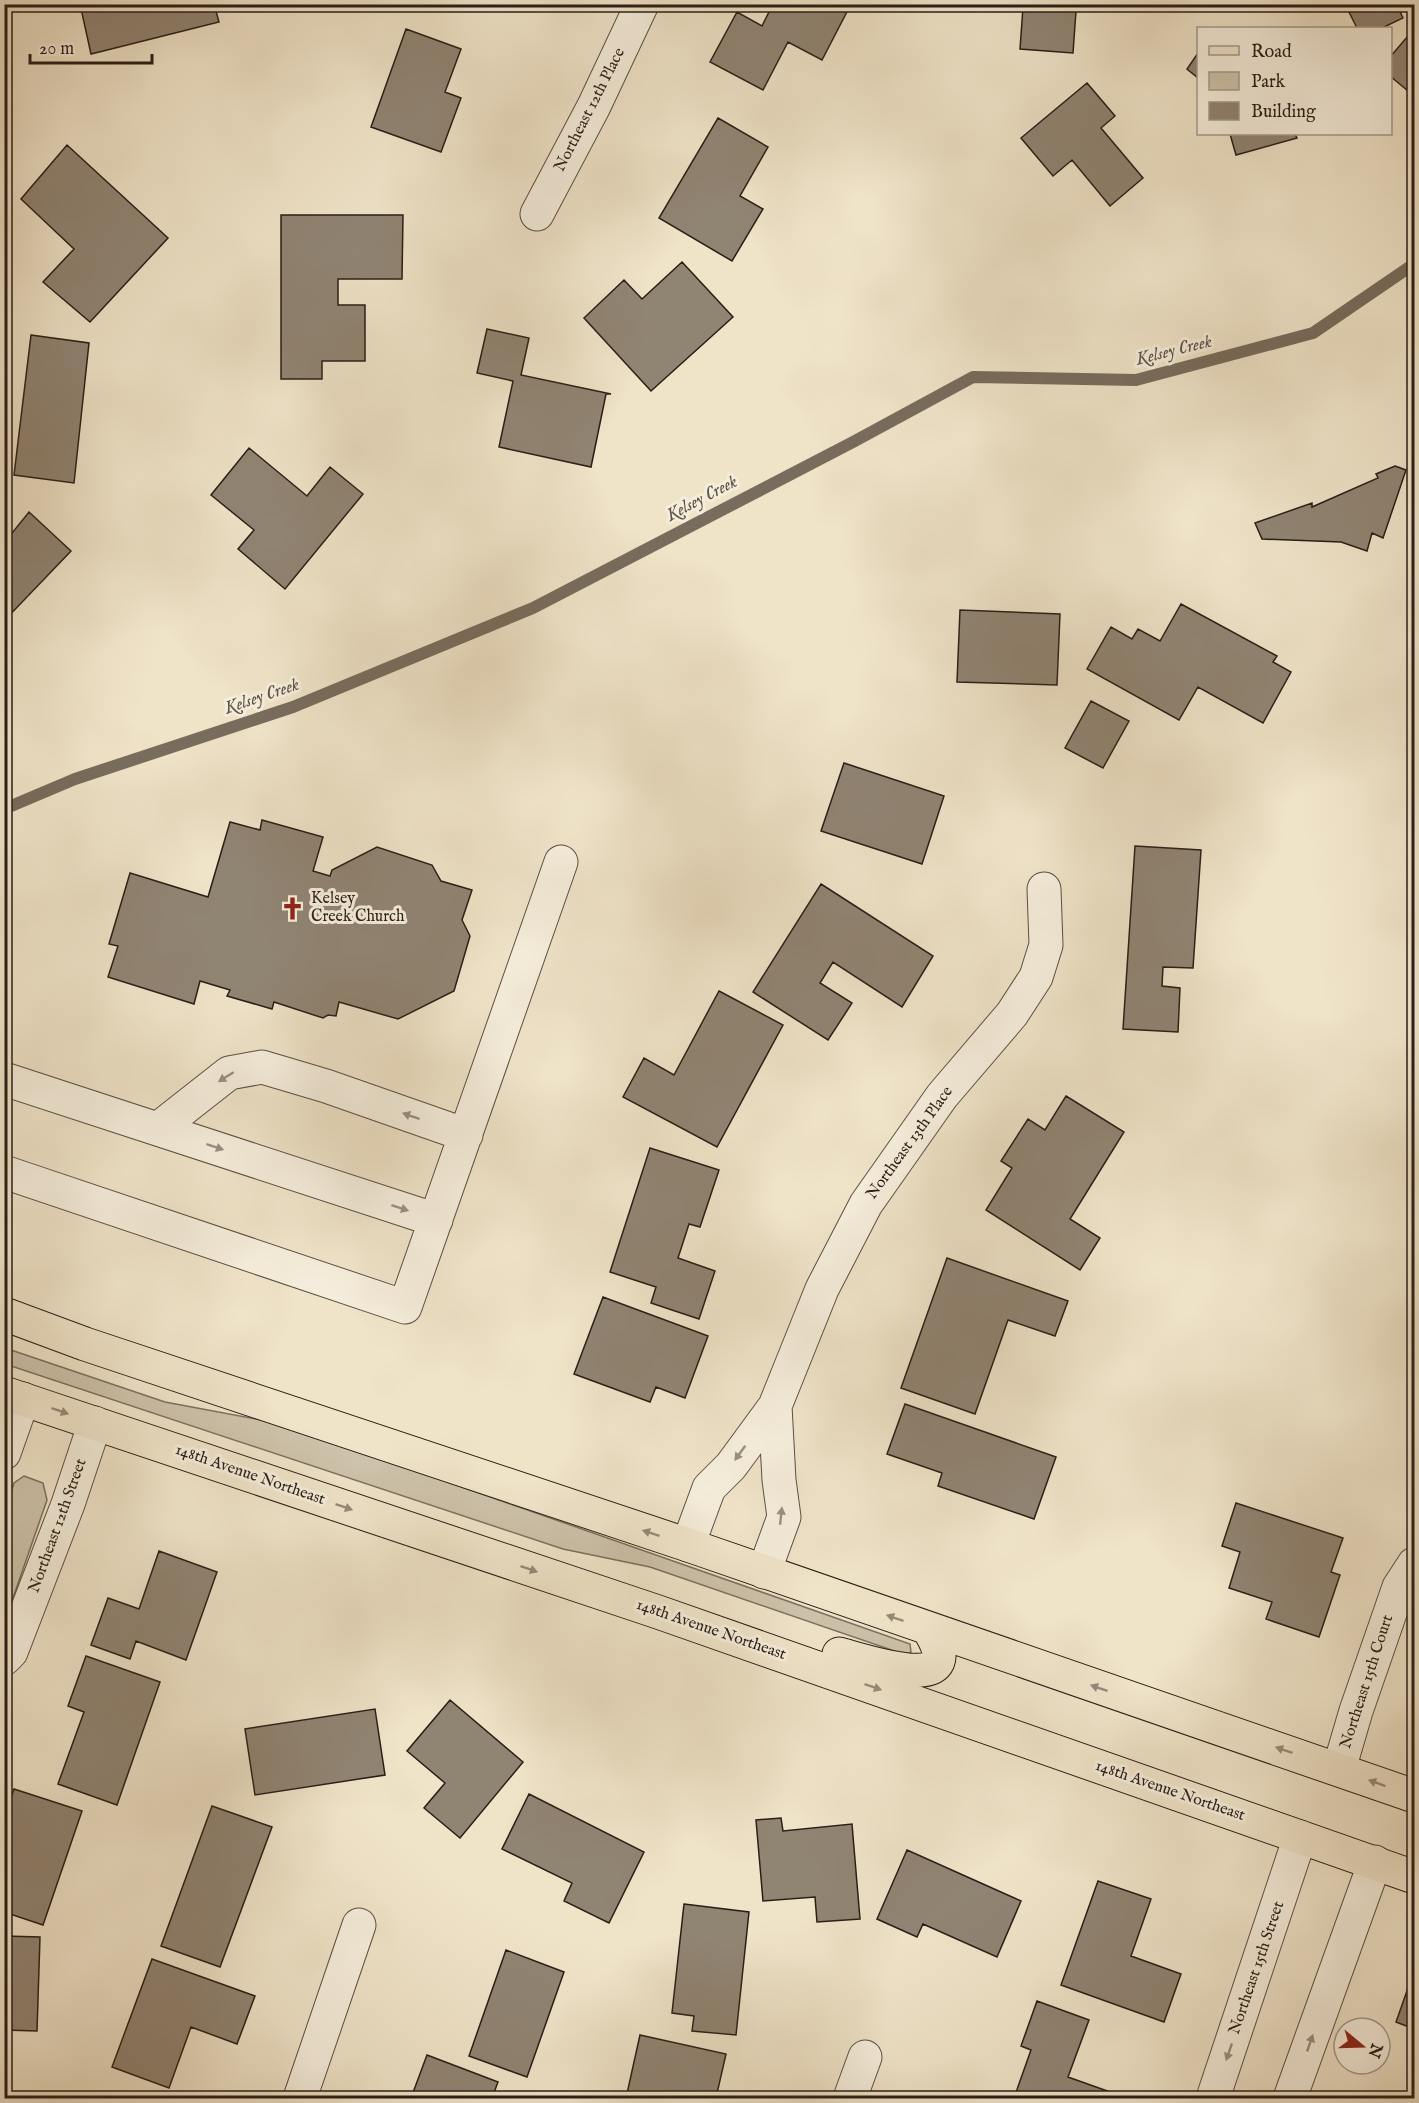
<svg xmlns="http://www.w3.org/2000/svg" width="1419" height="2103" font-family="'IM FELL English',serif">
	<rect width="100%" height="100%" fill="#efe3c8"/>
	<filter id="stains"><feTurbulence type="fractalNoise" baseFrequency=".00333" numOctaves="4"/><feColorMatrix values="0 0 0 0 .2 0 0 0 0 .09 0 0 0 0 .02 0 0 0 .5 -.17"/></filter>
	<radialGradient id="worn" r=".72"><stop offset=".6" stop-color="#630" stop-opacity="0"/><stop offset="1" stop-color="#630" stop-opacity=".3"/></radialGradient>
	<path fill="#cdc2aa" stroke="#7b7060" stroke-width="1.5" d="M5,1348L165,1402L282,1424L910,1644L911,1652L906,1655L650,1567L563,1549L5,1364Z
		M24,1476L43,1483L47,1500L5,1621V1511L14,1483Z"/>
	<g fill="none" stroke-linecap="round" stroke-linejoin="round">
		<path stroke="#786c5d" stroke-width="12" d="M4,809L75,779L293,707L533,608L853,442L973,377L1136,380L1313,333L1414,264"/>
	</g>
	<path fill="#908473" stroke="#291e17" stroke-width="1.5" d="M80,4H214L219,22L91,54Z
		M773,4H851L822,60L788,42L763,90L710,62L737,12L762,26Z
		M1345,4H1396L1403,18L1382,28H1357Z
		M1023,7L1076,11L1073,53L1020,49Z
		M406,29L461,49L445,92L461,98L441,152L371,127Z
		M1414,29V96L1390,76V57Z
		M1198,53V78L1187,69Z
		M1087,83L1115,116L1101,128L1143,178L1110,206L1072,160L1053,176L1021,138Z
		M718,118L768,147L740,196L763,209L732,261L659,218Z
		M1230,134H1295L1297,138L1236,155Z
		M67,145L168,238L90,322L43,282L74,249L21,199Z
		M281,215H403L402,279H338V305H365V361H322V379H281Z
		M682,262L733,317L651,391L584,318L624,280L642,299Z
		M487,329L529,338L521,375L611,394H606L591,467L499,447L513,381L477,373Z
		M31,335L89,343L74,483L14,475Z
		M249,448L307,496L330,467L363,494L285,589L238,549L254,530L211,495Z
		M1395,466L1406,470L1383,538L1372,533L1367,551L1341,542L1262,539L1255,523L1312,503V507L1378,478L1376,474Z
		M29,512L71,551L4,621V543Z
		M1181,604L1277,656L1273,662L1291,672L1263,723L1198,687L1179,720L1087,669L1111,627L1132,639L1138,629L1160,641Z
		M960,610L1060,614L1057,685L957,682Z
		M1091,701L1129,721L1103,768L1065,748Z
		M844,763L944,796L922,864L821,831Z
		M262,820L323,837L313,871L330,876L332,870L377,847L432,865L441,881L472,890L462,920L470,936L454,991L398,1019L339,1002L336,1016L328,1015L323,1018L274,1002L272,1009L227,996L230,990L200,981L194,1004L108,977L118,946L109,944L130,873L208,897L230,822L260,830Z
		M1135,846L1201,850L1193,968L1163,967L1162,986L1180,988L1178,1032L1123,1029Z
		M821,884L933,956L902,1007L833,962L820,983L852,1003L828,1040L753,992Z
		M719,991L783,1025L717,1147L623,1097L644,1058L674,1075Z
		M1066,1096L1124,1132L1070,1219L1100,1238L1080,1270L986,1210L1012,1168L1001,1161L1028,1119L1045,1130Z
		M650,1148L719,1170L700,1227L689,1224L678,1258L715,1271L699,1319L651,1303L656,1287L610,1272Z
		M947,1258L1068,1301L1055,1336L1008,1320L975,1414L901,1388Z
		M603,1297L708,1336L685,1398L656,1387L650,1402L574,1374Z
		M905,1404L1056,1457L1034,1519L938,1486L942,1473L887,1454Z
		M1236,1503L1343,1538L1331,1572L1340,1575L1319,1637L1266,1619L1272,1602L1229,1588L1240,1552L1222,1546Z
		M159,1551L217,1572L186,1660L136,1641L130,1659L91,1645L108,1598L139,1609Z
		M86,1656L160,1682L117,1805L58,1784L84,1712L68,1706Z
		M450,1700L523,1762L460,1838L424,1808L445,1783L407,1751Z
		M375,1709L385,1775L255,1795L245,1729Z
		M14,1789L82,1811L43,1925L4,1912V1817Z
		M529,1794L644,1852L609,1923L564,1901L572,1883L502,1849Z
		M212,1806L272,1827L220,1967L161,1946Z
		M781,1818L783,1831L852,1824L860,1919L817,1922L815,1897L763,1901L756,1820Z
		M907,1850L1021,1901L997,1957L923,1924L917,1937L877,1919Z
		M1098,1881L1151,1899L1131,1956L1181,1974L1164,2022L1061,1985Z
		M684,1904L749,1912L736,2035L692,2031L694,2016L672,2013Z
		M4,1936L40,1937L37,2031L4,2030Z
		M506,1950L564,1972L527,2077L469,2056Z
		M152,1959L255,1996L237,2044L191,2027L169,2088L112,2067Z
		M1408,1988L1414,1990V2029L1396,2022Z
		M1037,2001L1089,2020L1068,2077L1127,2098H1014L1031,2050L1021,2046Z
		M640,2035L726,2054L716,2098H626Z
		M427,2055L498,2082L492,2098H411Z"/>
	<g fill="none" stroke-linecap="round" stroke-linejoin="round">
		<defs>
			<path id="minor" d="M537,214L594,106L642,4
				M4,1079L436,1220
				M159,1128L229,1073L262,1067L326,1086L466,1135
				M4,1172L405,1307L561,862
				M4,1453L23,1399
				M688,1545L709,1488L731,1466L775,1406L822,1289L866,1204L942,1096L1012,1014L1036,977L1046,945L1044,889
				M764,1572L784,1517L779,1480L775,1406
				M4,1659L11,1652L68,1504L95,1423
				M1339,1769L1356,1711L1399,1587L1414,1564
				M300,2098L359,1925
				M850,2098L865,2057
				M1213,2098L1300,1837
				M1290,2098L1375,1862"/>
			<path id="major" d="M4,1314L85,1344L688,1545L1414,1796
				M4,1393L658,1612L1414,1877
				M839,1654C866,1661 972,1698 929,1630"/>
		</defs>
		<use href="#minor" stroke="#5a4f43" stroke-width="35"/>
		<use href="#major" stroke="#291e17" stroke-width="35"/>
		<use href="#minor" stroke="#f5eddb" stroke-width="33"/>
		<use href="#major" stroke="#efe3c8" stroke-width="33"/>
	</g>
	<defs><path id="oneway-solid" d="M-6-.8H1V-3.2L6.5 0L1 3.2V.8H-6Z" transform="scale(1.5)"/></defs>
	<g fill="#999083">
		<use href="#oneway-solid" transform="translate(226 1077) rotate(148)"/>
		<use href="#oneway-solid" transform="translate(411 1116) rotate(-161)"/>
		<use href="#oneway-solid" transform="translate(215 1147) rotate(18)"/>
		<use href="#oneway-solid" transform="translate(400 1208) rotate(18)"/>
		<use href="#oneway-solid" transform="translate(740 1453) rotate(126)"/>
		<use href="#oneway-solid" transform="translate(781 1516) rotate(-84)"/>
		<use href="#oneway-solid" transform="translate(1310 2043) rotate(-71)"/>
		<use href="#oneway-solid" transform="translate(1229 2052) rotate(109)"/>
	</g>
	<g fill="#968a78">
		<use href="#oneway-solid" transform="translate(60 1411) rotate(19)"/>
		<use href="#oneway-solid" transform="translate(344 1507) rotate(19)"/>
		<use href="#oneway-solid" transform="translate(651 1533) rotate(-162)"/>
		<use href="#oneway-solid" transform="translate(529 1569) rotate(19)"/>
		<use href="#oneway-solid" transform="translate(895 1618) rotate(-161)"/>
		<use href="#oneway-solid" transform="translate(873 1687) rotate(19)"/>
		<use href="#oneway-solid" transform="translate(1099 1688) rotate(-161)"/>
		<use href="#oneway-solid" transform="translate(1284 1750) rotate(-161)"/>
		<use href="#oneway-solid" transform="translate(1377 1783) rotate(-160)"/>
	</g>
	<defs>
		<symbol id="church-bare" viewBox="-9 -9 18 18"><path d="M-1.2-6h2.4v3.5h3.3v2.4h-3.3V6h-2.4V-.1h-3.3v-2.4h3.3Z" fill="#8f2418" stroke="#f5eddb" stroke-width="2.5" paint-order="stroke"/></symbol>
	</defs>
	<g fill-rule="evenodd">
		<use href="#church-bare" x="276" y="892" width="33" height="33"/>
	</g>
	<g text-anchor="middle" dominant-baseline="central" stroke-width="6" stroke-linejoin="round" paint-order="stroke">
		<g font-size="16" fill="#291e17" stroke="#f5eddb">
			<text transform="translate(590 110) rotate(-63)">Northeast 12th Place</text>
			<text transform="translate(910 1143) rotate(-54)">Northeast 13th Place</text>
			<text transform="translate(250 1475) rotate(19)">148th Avenue Northeast</text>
			<text transform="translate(58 1526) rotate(-70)">Northeast 12th Street</text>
			<text transform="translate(711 1630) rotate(19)">148th Avenue Northeast</text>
			<text transform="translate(1367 1682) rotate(-72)">Northeast 15th Court</text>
			<text transform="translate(1170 1791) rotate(19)">148th Avenue Northeast</text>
			<text transform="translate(1257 1968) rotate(-71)">Northeast 15th Street</text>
		</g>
		<g font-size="16" fill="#291e17" stroke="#f5eddb" text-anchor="start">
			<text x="311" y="899">Kelsey<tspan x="311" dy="18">Creek Church</tspan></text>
		</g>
		<g font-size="18" font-style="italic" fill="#5d5246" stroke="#f5eddb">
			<text transform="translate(1174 351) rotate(-14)">Kelsey Creek</text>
			<text transform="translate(702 499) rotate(-28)">Kelsey Creek</text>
			<text transform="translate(262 697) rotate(-19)">Kelsey Creek</text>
		</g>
	</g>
	<rect width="1419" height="2103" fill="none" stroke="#efe3c8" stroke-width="24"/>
	<rect x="6" y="6" width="1407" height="2091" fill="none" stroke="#291e17" stroke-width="3"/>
	<rect x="12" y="12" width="1395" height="2079" fill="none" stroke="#291e17" stroke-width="1.5"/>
	<rect x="1197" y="27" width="195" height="108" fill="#f5eddb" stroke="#a39a8d" stroke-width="1.5"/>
	<rect x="1209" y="46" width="30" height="9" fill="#efe3c8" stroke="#a39a8d" stroke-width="1.5"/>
	<text x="1251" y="57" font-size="18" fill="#291e17">Road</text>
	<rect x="1209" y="72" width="30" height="18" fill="#cdc2aa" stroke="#a39a8d" stroke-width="1.5"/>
	<text x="1251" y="87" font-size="18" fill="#291e17">Park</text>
	<rect x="1209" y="102" width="30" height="18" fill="#908473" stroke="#a39a8d" stroke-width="1.5"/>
	<text x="1251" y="117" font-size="18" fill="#291e17">Building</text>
	<g transform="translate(1362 2046) rotate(109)"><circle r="28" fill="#f5eddb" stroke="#a39a8d" stroke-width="1.5"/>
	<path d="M0-4.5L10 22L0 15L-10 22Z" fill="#8f2418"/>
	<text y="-9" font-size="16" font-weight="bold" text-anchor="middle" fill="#291e17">N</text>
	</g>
	<path d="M30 54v9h122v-9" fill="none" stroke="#291e17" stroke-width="3"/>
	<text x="39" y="54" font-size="18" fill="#291e17" stroke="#f5eddb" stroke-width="4.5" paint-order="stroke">20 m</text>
	<rect width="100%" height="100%" filter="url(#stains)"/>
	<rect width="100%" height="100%" fill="url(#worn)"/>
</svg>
